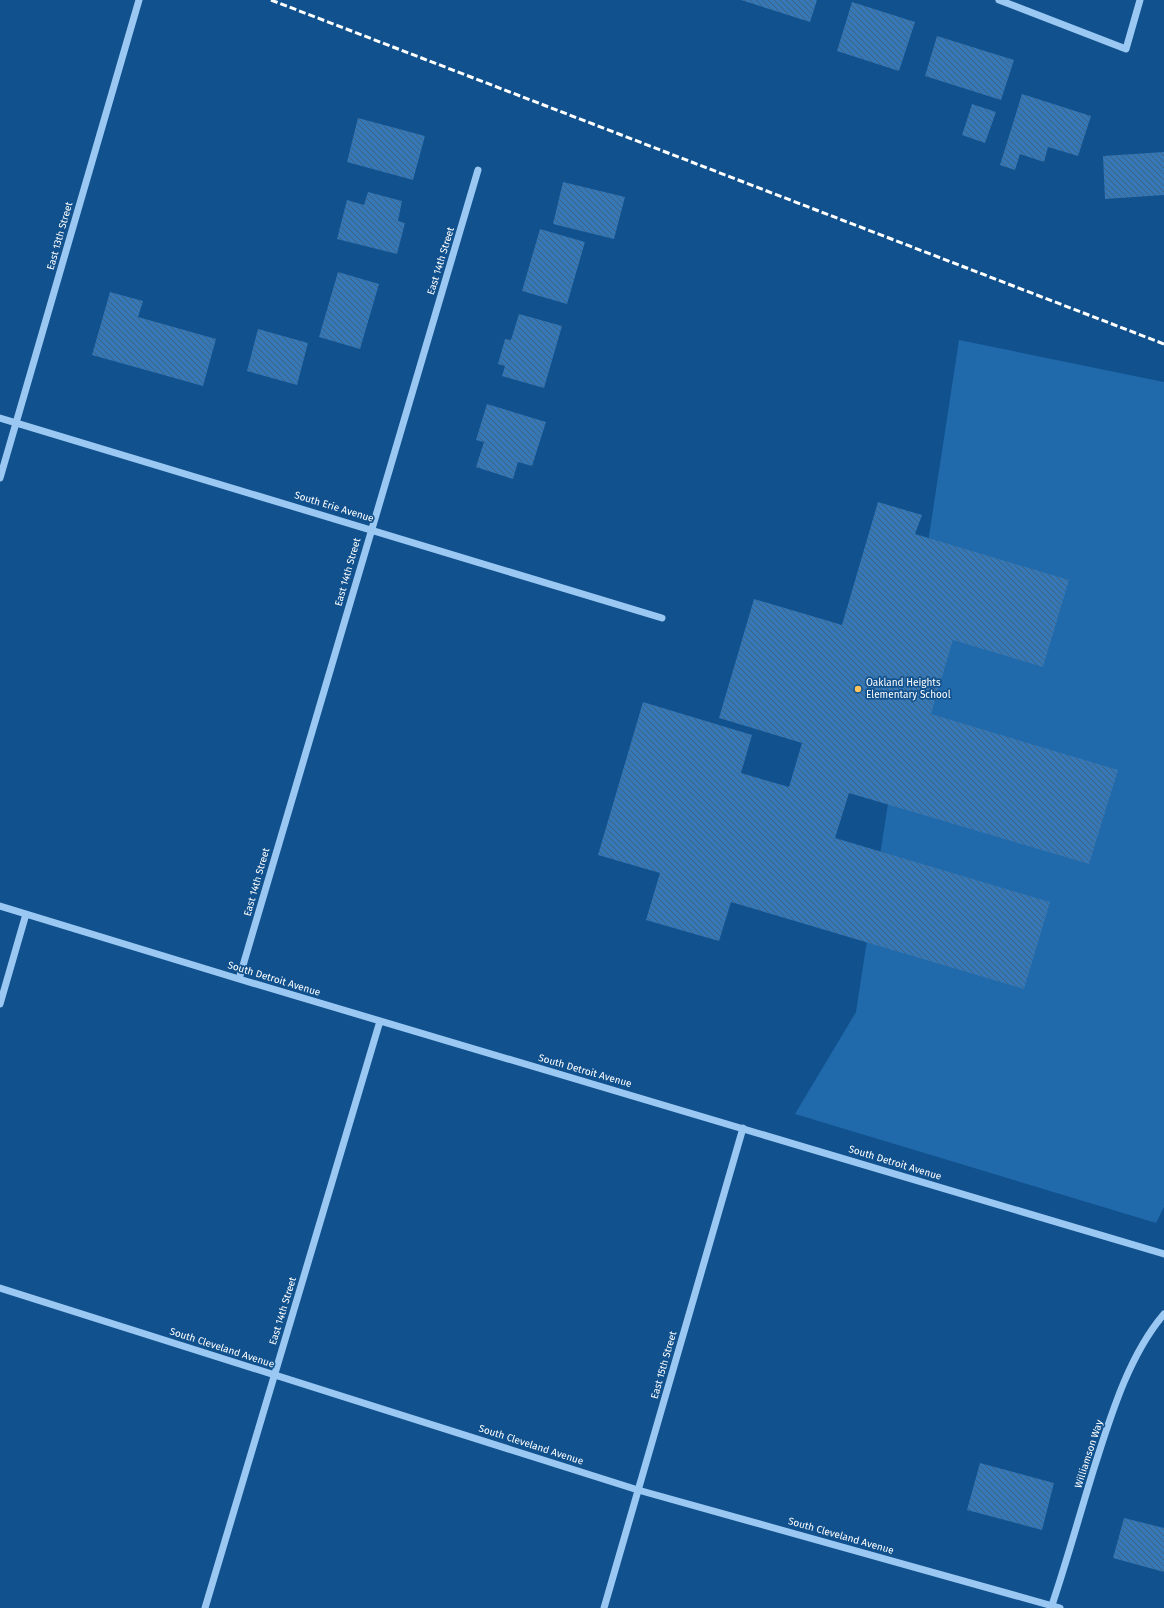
<svg xmlns="http://www.w3.org/2000/svg" width="1164" height="1608" font-family="'Fira Sans',sans-serif">
	<defs>
		<pattern id="building-back-hatch" width="6" height="6" patternUnits="userSpaceOnUse"><rect width="6" height="6" fill="#3578b5"/><path d="M-1 5l2 2M0 0l6 6M5-1l2 2" fill="none" stroke="#406280"/></pattern>
	</defs>
	<rect width="100%" height="100%" fill="#11518d"/>
	<path fill="#2069ab" d="M959,340L1164,382V1207L1156,1223L795,1114L856,1012Z"/>
	<path fill="url(#building-back-hatch)" d="M741,0H817L810,22Z
		M852,2L915,22L899,71L837,51Z
		M937,36L1014,60L1001,100L925,76Z
		M1022,94L1091,116L1078,156L1048,147L1044,162L1020,154L1015,170L1000,165Z
		M972,104L996,112L985,143L962,135Z
		M358,118L425,136L413,180L347,162Z
		M1164,152V195L1105,199L1103,156Z
		M563,182L625,197L614,239L553,224Z
		M368,192L402,201L398,221L405,223L397,254L337,239L347,200L364,205Z
		M540,229L585,242L567,304L522,291Z
		M338,272L379,284L360,349L319,337Z
		M110,292L143,301L138,317L216,339L203,386L92,355Z
		M519,314L562,326L544,388L502,376L505,366L498,364L505,339L511,340Z
		M258,329L308,343L297,385L247,371Z
		M487,404L546,422L532,466L518,462L513,479L476,467L484,442L476,440Z
		M878,502L922,515L915,534L1069,580L1043,667L953,640L931,714L1118,770L1089,864L849,793L835,838L1050,902L1024,989L731,902L719,941L646,920L660,873L598,855L643,702L752,735L741,773L789,787L802,743L719,718L754,599L842,625Z
		M980,1463L1054,1483L1042,1530L967,1510Z
		M1124,1518L1164,1528V1572L1113,1558Z"/>
	<g fill="none" stroke-linecap="round" stroke-linejoin="round">
		<path stroke="#9ac8f2" stroke-width="7" d="M999,0L1126,49L1140,0
			M0,418L662,618
			M0,478L139,0
			M0,906L239,979L1164,1254
			M239,979L478,170
			M0,1004L26,914
			M0,1288L638,1490L1060,1608
			M205,1608L380,1021
			M604,1608L743,1128
			M1051,1608C1067,1561 1080,1513 1095,1465C1111,1415 1129,1355 1164,1314"/>
		<path stroke="#fff" stroke-width="3" stroke-dasharray="7 3" stroke-linecap="butt" d="M271,0L1164,344"/>
	</g>
	<circle fill="#ffc35b" stroke="#11518d" stroke-width="1.5" cx="858" cy="689" r="4"/>
	<g text-anchor="middle" dominant-baseline="central" stroke-width="3.5" stroke-linejoin="round" paint-order="stroke">
		<g font-size="10" fill="#fff" stroke="#11518d">
			<text transform="translate(60 236) rotate(-74)">East 13th Street</text>
			<text transform="translate(441 261) rotate(-73)">East 14th Street</text>
			<text transform="translate(334 507) rotate(17)">South Erie Avenue</text>
			<text transform="translate(348 572) rotate(-74)">East 14th Street</text>
			<text transform="translate(257 882) rotate(-74)">East 14th Street</text>
			<text transform="translate(274 979) rotate(17)">South Detroit Avenue</text>
			<text transform="translate(585 1071) rotate(16)">South Detroit Avenue</text>
			<text transform="translate(895 1163) rotate(17)">South Detroit Avenue</text>
			<text transform="translate(283 1311) rotate(-73)">East 14th Street</text>
			<text transform="translate(222 1348) rotate(18)">South Cleveland Avenue</text>
			<text transform="translate(664 1365) rotate(-74)">East 15th Street</text>
			<text transform="translate(531 1445) rotate(18)">South Cleveland Avenue</text>
			<text transform="translate(1089 1454) rotate(-72)">Williamson Way</text>
			<text transform="translate(841 1536) rotate(16)">South Cleveland Avenue</text>
		</g>
		<g font-size="10" fill="#fff" stroke="#11518d" text-anchor="start">
			<text x="866" y="683">Oakland Heights<tspan x="866" dy="12">Elementary School</tspan></text>
		</g>
	</g>
</svg>
